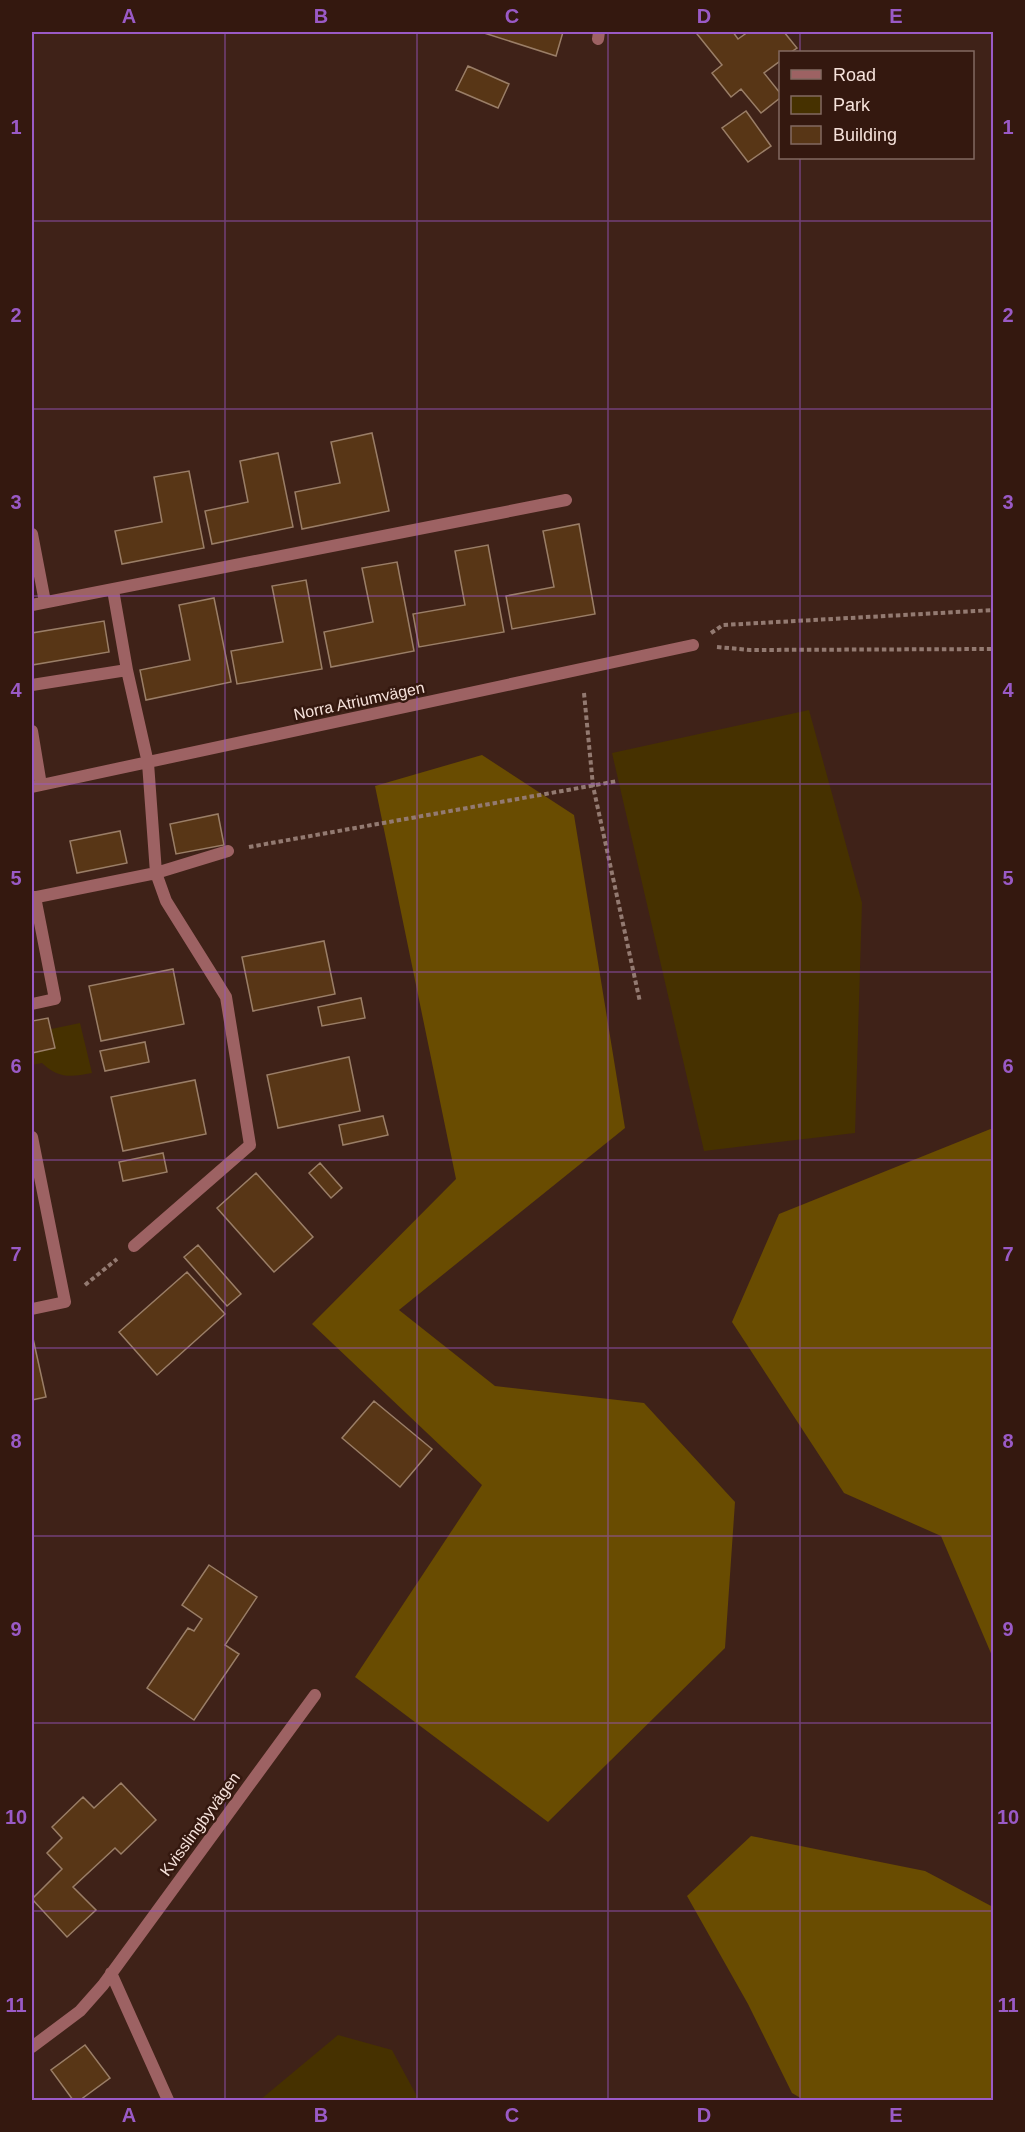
<svg xmlns="http://www.w3.org/2000/svg" width="1025" height="2132" font-family="Arial,sans-serif">
	<rect width="100%" height="100%" fill="#3f2218"/>
	<path fill="#463100" d="M809,710L862,903L855,1133L704,1151L612,753Z
		M80,1023L92,1073C72,1077 58,1079 42,1063L32,1065V1033Z
		M338,2035L392,2050L419,2100H260Z"/>
	<path fill="#694c01" d="M482,755L574,815L625,1128L399,1310L495,1386L644,1403L735,1502L725,1648L548,1822L355,1677L482,1485L312,1324L456,1179L375,786Z
		M993,1128V1658L941,1536L844,1493L732,1322L779,1214Z
		M751,1836L925,1871L993,1907V2100H804L792,2093L748,2004L687,1896Z"/>
	<path fill="#583616" stroke="#9a7e67" stroke-width="1.5" d="M481,32H563L556,56Z
		M700,32H733L738,39L748,32H784L797,48L791,52H780V61L764,73L780,93V98L761,113L741,89L731,97L712,73L722,65L697,34Z
		M468,66L509,84L498,108L456,90Z
		M746,111L771,146L748,162L722,128Z
		M372,433L389,511L302,529L295,492L340,483L331,442Z
		M278,453L293,527L212,544L205,511L248,502L240,461Z
		M189,471L204,548L122,564L115,531L162,522L154,477Z
		M579,524L595,614L512,629L506,596L554,587L543,531Z
		M488,545L504,632L419,647L413,614L465,605L455,551Z
		M397,562L414,651L331,667L324,632L373,622L362,568Z
		M306,580L322,669L237,684L231,651L283,642L272,586Z
		M214,598L231,682L146,700L140,670L190,660L179,605Z
		M104,621L109,652L32,665V633Z
		M218,814L224,845L176,854L170,824Z
		M120,831L127,863L77,873L70,841Z
		M324,941L335,994L253,1011L242,957Z
		M173,969L184,1024L101,1041L89,986Z
		M361,998L365,1018L322,1026L318,1007Z
		M48,1018L55,1048L32,1053V1021Z
		M145,1042L149,1062L105,1071L100,1051Z
		M349,1057L360,1111L278,1128L267,1075Z
		M195,1080L206,1134L123,1151L111,1097Z
		M383,1116L388,1135L343,1145L339,1125Z
		M163,1153L167,1172L123,1181L119,1162Z
		M320,1163L342,1188L331,1198L309,1173Z
		M256,1173L313,1237L274,1272L217,1208Z
		M198,1245L241,1294L227,1306L184,1257Z
		M187,1272L225,1314L157,1375L119,1332Z
		M32,1334L46,1397L32,1400Z
		M374,1401L432,1449L400,1487L342,1438Z
		M209,1565L257,1597L225,1645L239,1654L194,1720L147,1688L188,1628L194,1631L202,1619L182,1605Z
		M121,1783L156,1820L121,1854L115,1848L73,1887L96,1910L67,1937L32,1899L62,1869L47,1853L62,1838L52,1827L83,1797L94,1808Z
		M85,2045L110,2078L80,2100H73L51,2070Z"/>
	<g fill="none" stroke-linecap="round" stroke-linejoin="round">
		<path stroke="#937a71" stroke-width="4" stroke-dasharray="4.5 3" stroke-linecap="butt" d="M711,633L723,625L994,610
			M717,647L750,650L994,649
			M584,693L593,786L640,1002
			M249,847L618,781
			M85,1285L117,1259"/>
		<path stroke="#9d6263" stroke-width="12" d="M598,39L599,32
			M32,534L45,602
			M113,590L127,670
			M32,605L566,500
			M32,685L127,670L148,763L156,873L166,901L226,997L250,1145L134,1246
			M32,731L41,785
			M32,787L693,645
			M32,898L156,873L228,851
			M32,1004L55,999L35,897
			M32,1137L65,1302L32,1309
			M111,1973L168,2100
			M32,2047L80,2011L103,1985L315,1695"/>
	</g>
	<path fill="none" stroke="#9a5ac6" stroke-width="1.5" stroke-opacity="0.55" d="M225,32V2100M417,32V2100M608,32V2100M800,32V52M800,158V2100M32,221H994M32,409H994M32,596H994M32,784H994M32,972H994M32,1160H994M32,1348H994M32,1536H994M32,1723H994M32,1911H994"/>
	<g text-anchor="middle" dominant-baseline="central" stroke-width="5" stroke-linejoin="round" paint-order="stroke">
		<g font-size="16" fill="#f6e2db" stroke="#34180f">
			<text transform="translate(359 701) rotate(-12)">Norra Atriumvägen</text>
			<text transform="translate(200 1824) rotate(-54)">Kvisslingbyvägen</text>
		</g>
	</g>
	<rect width="1025" height="2132" fill="none" stroke="#34180f" stroke-width="66"/>
	<rect x="779" y="51" width="195" height="108" fill="#34180f" stroke="#826961" stroke-width="1.5"/>
	<rect x="791" y="70" width="30" height="9" fill="#9d6263" stroke="#826961" stroke-width="1.5"/>
	<text x="833" y="81" font-size="18" fill="#f6e2db">Road</text>
	<rect x="791" y="96" width="30" height="18" fill="#463100" stroke="#826961" stroke-width="1.5"/>
	<text x="833" y="111" font-size="18" fill="#f6e2db">Park</text>
	<rect x="791" y="126" width="30" height="18" fill="#583616" stroke="#826961" stroke-width="1.5"/>
	<text x="833" y="141" font-size="18" fill="#f6e2db">Building</text>
	<rect x="33" y="33" width="959" height="2066" fill="none" stroke="#9a5ac6" stroke-width="2"/>
	<g font-size="20" text-anchor="middle" font-weight="bold" fill="#9a5ac6">
		<text x="129" y="23">A</text>
		<text x="321" y="23">B</text>
		<text x="512" y="23">C</text>
		<text x="704" y="23">D</text>
		<text x="896" y="23">E</text>
		<text x="16" y="134">1</text>
		<text x="1008" y="134">1</text>
		<text x="16" y="322">2</text>
		<text x="1008" y="322">2</text>
		<text x="16" y="509">3</text>
		<text x="1008" y="509">3</text>
		<text x="16" y="697">4</text>
		<text x="1008" y="697">4</text>
		<text x="16" y="885">5</text>
		<text x="1008" y="885">5</text>
		<text x="16" y="1073">6</text>
		<text x="1008" y="1073">6</text>
		<text x="16" y="1261">7</text>
		<text x="1008" y="1261">7</text>
		<text x="16" y="1448">8</text>
		<text x="1008" y="1448">8</text>
		<text x="16" y="1636">9</text>
		<text x="1008" y="1636">9</text>
		<text x="16" y="1824">10</text>
		<text x="1008" y="1824">10</text>
		<text x="16" y="2012">11</text>
		<text x="1008" y="2012">11</text>
		<text x="129" y="2122">A</text>
		<text x="321" y="2122">B</text>
		<text x="512" y="2122">C</text>
		<text x="704" y="2122">D</text>
		<text x="896" y="2122">E</text>
	</g>
</svg>
